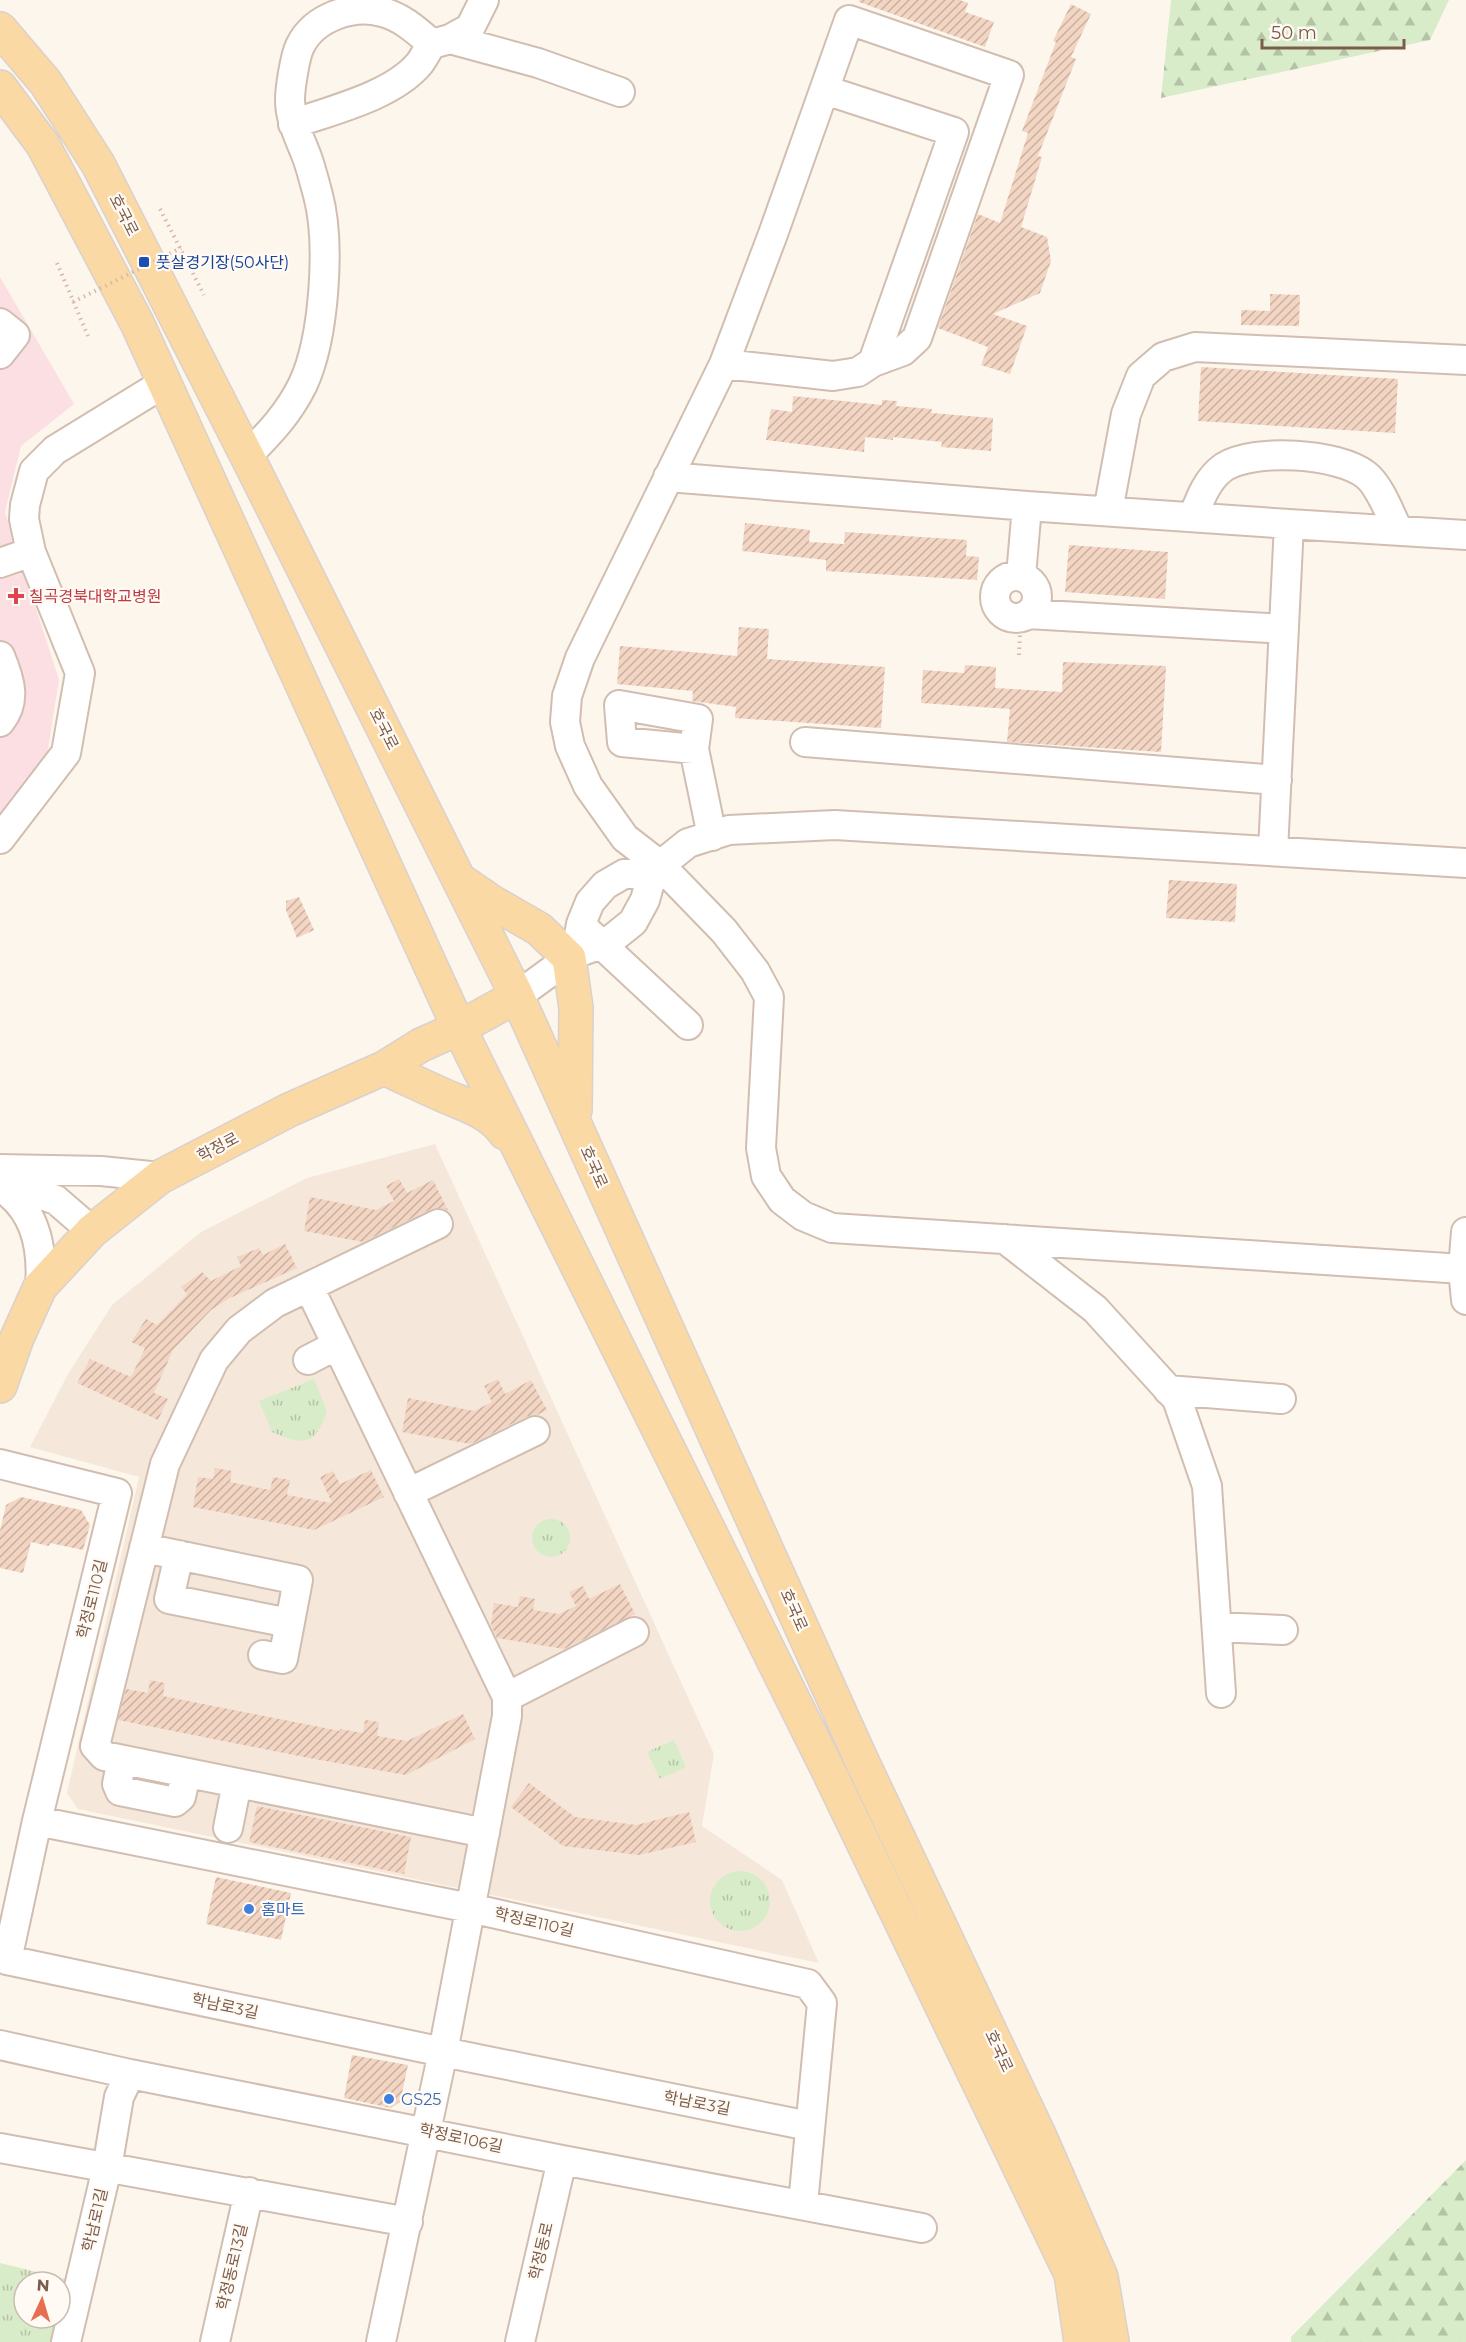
<svg xmlns="http://www.w3.org/2000/svg" width="1466" height="2342" font-family="Montserrat,'Noto Sans KR',sans-serif">
	<defs>
		<pattern id="forest-firs" width="22" height="20" patternUnits="userSpaceOnUse" patternTransform="scale(1.5)"><rect width="22" height="20" fill="#d8ecc9"/><path d="M5 1l3.5 6h-7zM16 11l3.5 6h-7z" fill="#b4c2a5"/></pattern>
		<pattern id="park-tufts" width="24" height="20" patternUnits="userSpaceOnUse" patternTransform="scale(1.5)"><rect width="24" height="20" fill="#d8ecc9"/><path d="M3 7l-1-3M5 7V3M7 7l1-3M15 17l-1-3M17 17v-4M19 17l1-3" fill="none" stroke="#b4c2a5"/></pattern>
		<pattern id="building-hatch" width="6" height="6" patternUnits="userSpaceOnUse" patternTransform="scale(1.5)"><rect width="6" height="6" fill="#f3d5c3"/><path d="M-1 1l2-2M0 6l6-6M5 7l2-2" fill="none" stroke="#cab0a1"/></pattern>
	</defs>
	<rect width="100%" height="100%" fill="#fdf6ec"/>
	<path fill="#f5e8da" d="M435,1144L714,1754L702,1826L782,1880L819,1963L78,1809L67,1793L139,1477L30,1447L68,1374L112,1305L201,1232L307,1178Z"/>
	<path fill="#fbdfe3" d="M0,277L74,404L21,446L5,512L59,680L46,761L0,820Z"/>
	<path fill="url(#forest-firs)" d="M1171,0H1449L1430,40L1161,98Z
		M1466,2160V2342H1291V2337Z"/>
	<path fill="url(#park-tufts)" fill-rule="evenodd" d="M314,1379L327,1411C315,1446 305,1446 272,1432L259,1401Z
		M532 1538a19 19 0 1 1 38 0a19 19 0 1 1-38 0Z
		M674,1740L686,1767L660,1779L647,1752Z
		M710 1901a30 30 0 1 1 60 0a30 30 0 1 1-60 0Z
		M0,2263L74,2281L60,2342H0ZM24,2282H60V2318H24Z"/>
	<path fill="url(#building-hatch)" d="M859,0H960L968,3L965,12L994,22L985,47L859,2Z
		M1071,4L1091,14L1071,57L1076,59L1038,156L1042,157L1021,227L1047,237L1051,261L1040,293L993,314L1027,326L1010,374L981,365L988,347L938,328L978,214L1000,223L1028,133L1022,131L1056,42L1053,41Z
		M1270,294L1300,295L1299,326L1241,325V310L1270,311Z
		M1201,367L1398,379L1395,433L1198,421Z
		M793,396L882,405V400L897,401L896,406L932,409L931,413L993,418L991,451L941,447L942,442L893,437V440L865,437L864,452L766,440L771,409L792,412Z
		M745,523L810,530L809,542L844,544L845,532L967,540L966,556L979,557L977,580L826,571V560L742,551Z
		M1069,545L1168,552L1165,599L1065,592Z
		M739,627L769,629L767,659L885,667L881,728L735,718L736,707L692,701L693,691L617,684L620,646L737,656Z
		M1063,662L1166,666L1161,752L1007,742L1010,709L921,703L923,670L964,673L965,665L996,667L995,688L1062,692Z
		M1169,880L1237,884L1235,922L1166,918Z
		M299,897L314,930L297,938L286,910V901Z
		M399,1179L407,1193L433,1180L448,1210L439,1208L431,1209L363,1242L304,1231L310,1197L376,1210L394,1201L386,1186Z
		M285,1244L297,1268L230,1298L211,1310L173,1350L154,1393L168,1399L158,1420L77,1383L90,1359L131,1377L145,1348L131,1342L146,1319L157,1325L187,1294L181,1287L202,1272L211,1281L241,1266L237,1257L259,1248L263,1255Z
		M498,1379L505,1394L531,1380L547,1410L537,1415L528,1416L471,1444L402,1432L408,1398L474,1411L492,1402L484,1386Z
		M215,1468L232,1471L230,1482L270,1490L273,1477L290,1480L287,1495L332,1503L320,1477L333,1471L340,1484L371,1470L384,1497L314,1530L193,1507L198,1477L213,1479Z
		M21,1497L81,1510L90,1525L83,1550L50,1543L49,1546L31,1542L23,1573L0,1568V1531L6,1505Z
		M620,1584L635,1614L564,1649L497,1638L491,1625L494,1603L518,1607L520,1596L535,1599L533,1610L559,1614L576,1606L569,1592L583,1586L589,1599Z
		M150,1680L165,1683L163,1696L340,1731V1729L363,1733L365,1720L379,1722L377,1736L407,1741L463,1714L475,1739L406,1775L309,1758L118,1720L126,1689L148,1693Z
		M529,1783L575,1817L636,1825L689,1812L696,1842L639,1855L563,1846L511,1807Z
		M257,1806L411,1837L404,1874L249,1842Z
		M216,1877L291,1893L281,1940L206,1924Z
		M352,2055L408,2065L400,2102L391,2108L344,2098Z"/>
	<g fill="none" stroke-linecap="round" stroke-linejoin="round">
		<defs>
			<path id="minor" d="M450,39L538,63L620,92
				M293,124C332,110 392,96 419,64C424,58 427,50 432,44L450,39L470,28L484,0
				M0,323L15,335L0,354
				M873,362L903,351L917,338L1009,75L849,20L773,234L724,364L580,658L567,696L565,722L570,746L588,786L625,838L660,865L724,931L755,971L769,997L761,1148L766,1176L782,1200L803,1216L832,1228L1463,1269
				M724,364L833,376L858,372L873,362L954,132L825,90
				M247,456C270,433 289,413 303,384C324,339 331,244 318,195C315,184 312,172 308,160C301,140 290,122 290,100C290,88 295,56 300,46C314,17 353,4 382,12C402,17 417,31 432,44
				M668,477L1027,506L1289,524L1273,851
				M1108,511L1126,414L1141,376L1163,357L1195,347L1466,360
				M1193,517C1200,499 1207,479 1224,467C1254,448 1338,453 1366,475C1380,486 1390,514 1398,530
				M1289,524L1466,535
				M0,563L31,552
				M995 597a21 21 0 1 1 42 0a21 21 0 1 1-42 0Z
				M1021,576L1027,506
				M1028,614L1284,629
				M0,656C10,680 17,701 0,722
				M805,742L1277,780
				M694,749L622,742L619,705L698,719L694,749L712,836
				M0,839L66,753L80,673L31,552L24,519L25,505L34,471L55,450L164,383
				M588,932L688,1025
				M576,953L581,924L590,902L605,885L624,874L653,871L688,843L729,830L835,825L1466,863
				M517,996L576,953L608,942L633,922L645,900L653,871
				M0,1169L101,1171L160,1177
				M0,1180L56,1200L92,1231
				M0,1187C36,1209 43,1249 40,1287
				M438,1224L275,1303L239,1330L214,1360L165,1464L95,1746L104,1756L485,1833
				M1466,1232L1463,1269L1466,1300
				M1005,1239L1095,1309L1177,1399L1207,1486L1221,1693
				M309,1287L507,1697V1716L443,2052L381,2342
				M308,1360L337,1345
				M1168,1390L1281,1399
				M0,1464L117,1493L37,1821L7,1960L443,2052L809,2126
				M408,1493L535,1431
				M144,1548L298,1580L283,1659L263,1655
				M179,1555L169,1599L289,1623
				M1217,1627L1283,1630
				M507,1697L634,1632
				M122,1760L117,1784L120,1791L175,1802L181,1797L186,1773
				M37,1821L470,1908L808,1984L822,2003L803,2204
				M228,1828L237,1783
				M0,2045L130,2074L562,2160L922,2228
				M0,2148L408,2222
				M66,2342L107,2168L119,2097L130,2074
				M215,2342L249,2192
				M520,2342L562,2160"/>
			<path id="major" d="M0,29L46,83L98,164L247,456L517,996L860,1757L1040,2137L1101,2277L1112,2342
				M0,87L43,145L137,323L459,1028L828,1770L1071,2274L1081,2342
				M460,880L492,902L539,929L569,958L576,1008L575,1110
				M384,1068C404,1077 424,1087 445,1096C468,1106 490,1112 505,1133
				M0,1386L17,1338L40,1287L92,1231L160,1177L289,1110L384,1068L421,1045L459,1028L517,996"/>
		</defs>
		<use href="#minor" stroke="#d1beb0" stroke-width="32"/>
		<use href="#major" stroke="#dad1cd" stroke-width="36"/>
		<path stroke="#d9b8a5" stroke-width="4" stroke-dasharray="1.5 4.5" stroke-linecap="butt" d="M160,209L204,295
			M57,263L88,336
			M1019,655L1020,633"/>
		<use href="#minor" stroke="#fff" stroke-width="28"/>
		<use href="#major" stroke="#fbd9a5" stroke-width="33"/>
		<path stroke="#d9b8a5" stroke-width="4" stroke-dasharray="1.5 4.5" stroke-linecap="butt" d="M73,302L181,248"/>
	</g>
	<rect fill="#1a4fb4" stroke="#fffaf3" stroke-width="2" x="138" y="256" width="12" height="12" rx="3"/>
	<path fill="#e0444e" stroke="#fffaf3" stroke-width="2" d="M13 587h6v6h6v6h-6v6h-6v-6h-6v-6h6z"/>
	<g fill="#3f7fe0" stroke="#fffaf3" stroke-width="2">
		<circle cx="249" cy="1909" r="6"/>
		<circle cx="389" cy="2099" r="6"/>
	</g>
	<g text-anchor="middle" dominant-baseline="central" stroke-width="4.5" stroke-linejoin="round" paint-order="stroke">
		<g font-size="16" fill="#7a5c4d" stroke="#fffaf3">
			<text transform="translate(124 215) rotate(63)">호국로</text>
			<text transform="translate(384 729) rotate(63)">호국로</text>
			<text transform="translate(218 1147) rotate(-28)">학정로</text>
			<text transform="translate(594 1167) rotate(66)">호국로</text>
			<text transform="translate(92 1599) rotate(-76)">학정로110길</text>
			<text transform="translate(794 1610) rotate(66)">호국로</text>
			<text transform="translate(534 1922) rotate(13)">학정로110길</text>
			<text transform="translate(225 2006) rotate(12)">학남로3길</text>
			<text transform="translate(999 2051) rotate(65)">호국로</text>
			<text transform="translate(697 2103) rotate(11)">학남로3길</text>
			<text transform="translate(461 2138) rotate(12)">학정로106길</text>
			<text transform="translate(95 2220) rotate(-77)">학남로1길</text>
			<text transform="translate(541 2251) rotate(-77)">학정동로</text>
			<text transform="translate(232 2267) rotate(-77)">학정동로13길</text>
		</g>
		<g font-size="16" fill="#164399" stroke="#fffaf3" text-anchor="start">
			<text x="156" y="262">풋살경기장(50사단)</text>
		</g>
		<g font-size="16" fill="#be3a42" stroke="#fffaf3" text-anchor="start">
			<text x="29" y="596">칠곡경북대학교병원</text>
		</g>
		<g font-size="16" fill="#366cbe" stroke="#fffaf3" text-anchor="start">
			<text x="261" y="1909">홈마트</text>
			<text x="401" y="2099">GS25</text>
		</g>
	</g>
	<g transform="translate(42 2300) rotate(4)"><circle r="28" fill="#fffaf3" stroke="#cabbb1" stroke-width="1.5"/>
	<path d="M0-4.5L10 22L0 15L-10 22Z" fill="#e76f51"/>
	<text y="-9" font-size="16" font-weight="bold" text-anchor="middle" fill="#7a5c4d">N</text>
	</g>
	<path d="M1262 39v9h142v-9" fill="none" stroke="#7a5c4d" stroke-width="3"/>
	<text x="1271" y="39" font-size="18" fill="#7a5c4d" stroke="#fffaf3" stroke-width="4.5" paint-order="stroke">50 m</text>
</svg>
